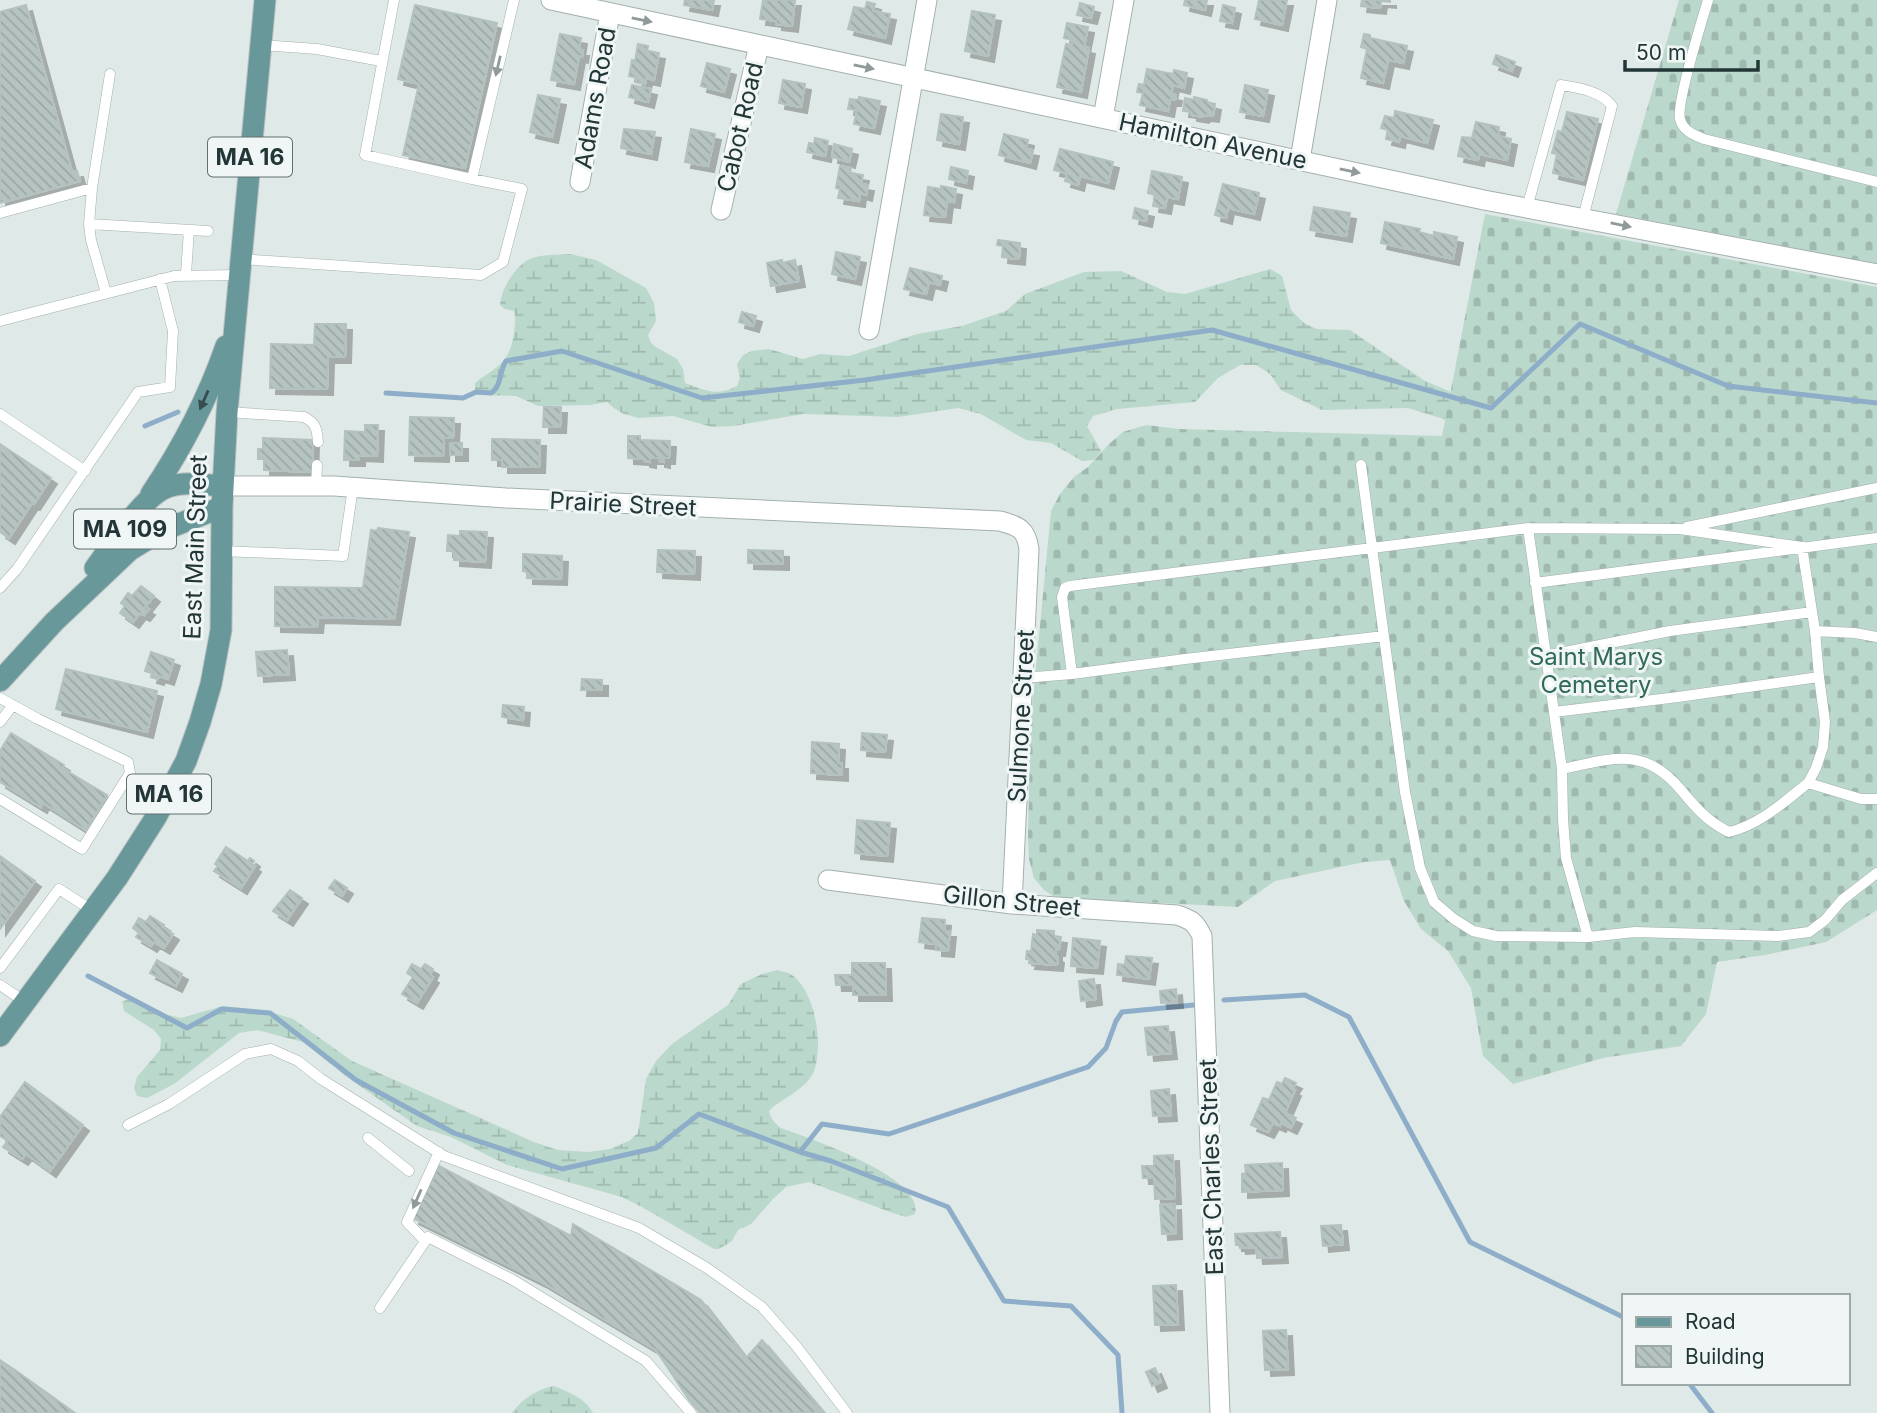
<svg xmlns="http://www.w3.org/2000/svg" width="1877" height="1413" font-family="Inter,sans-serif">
	<defs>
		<pattern id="wetland-marsh" width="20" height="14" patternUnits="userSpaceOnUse" patternTransform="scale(1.75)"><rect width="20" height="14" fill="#bad8cb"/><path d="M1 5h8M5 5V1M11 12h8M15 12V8" fill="none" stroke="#a0baaf"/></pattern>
		<pattern id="cemetery-stones" width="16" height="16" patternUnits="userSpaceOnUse" patternTransform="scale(1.75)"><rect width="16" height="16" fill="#bad8cb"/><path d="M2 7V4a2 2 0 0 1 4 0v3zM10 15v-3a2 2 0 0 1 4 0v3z" fill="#a0baaf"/></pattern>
		<pattern id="building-back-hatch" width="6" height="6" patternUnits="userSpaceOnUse" patternTransform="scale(1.75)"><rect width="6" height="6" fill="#b5c3c1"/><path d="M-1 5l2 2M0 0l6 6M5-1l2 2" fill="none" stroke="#9ba8a6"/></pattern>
		<filter id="shadow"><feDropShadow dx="6" dy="6" stdDeviation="0" flood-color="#0004"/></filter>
	</defs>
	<rect width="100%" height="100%" fill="#dfe9e7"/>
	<path fill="url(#wetland-marsh)" d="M570,254L596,260L646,288L654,303L656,321L648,335L650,341L654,346L677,359L683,369L685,383C705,390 716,397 737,386L740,378L737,364L743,355L752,351L769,349L803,359L820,354L849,356L917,334L962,326L988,317L1006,311L1025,294L1084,272L1121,271L1167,292L1185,294L1270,269L1282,276L1291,310L1304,323L1317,329L1350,330L1425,381L1477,403L1877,446L1463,425L1408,408L1322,410L1281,390L1270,374L1256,365H1240L1218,378L1195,402L1117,409L1093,416L1087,426L1101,451L1094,460L1082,461L1051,443L1026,440L981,414L958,408L898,417L803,414L733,426L712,427L673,416L639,418L624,414L614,408L607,402L590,405L538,406L516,396L480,395L475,393V383C499,365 509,364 514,333C515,325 516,319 514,311L505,309L500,305C501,289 515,266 530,259C541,254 558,255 570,254Z
		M778,970C780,971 788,973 789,973C815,988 824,1044 814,1071C808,1087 786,1097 773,1107L769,1111C771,1119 774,1123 781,1128C808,1138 925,1177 915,1214L906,1217L893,1213L809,1182L786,1187L773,1199L751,1224L738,1230L732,1241L719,1249H714L642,1207L622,1197L507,1165L451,1137L417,1126L347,1077L303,1042L257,1030L239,1033L174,1084L147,1098L137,1096L134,1088L137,1077L160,1050L161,1039L154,1030L124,1011L122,1001L127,1000L135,1001L164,1014L181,1018L223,1006L264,1010L293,1019L352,1061L534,1142L558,1150L588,1152L610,1149L629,1141L638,1133L646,1079L656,1061L672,1044L728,1005L741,984L762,974Z
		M554,1386C570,1393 585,1398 593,1413H512C522,1399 537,1389 554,1386Z"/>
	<path fill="url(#cemetery-stones)" d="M1679,0H1877V264L1616,214Z
		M1485,214L1877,287V910L1826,942L1765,955L1717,962L1706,1014L1681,1046L1603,1058L1513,1084L1483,1056L1471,988L1448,951L1421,929L1404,901L1390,860L1364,862L1275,881L1238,907L1065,898L1053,896L1044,890L1034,878L1029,859L1028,838L1030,730L1051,511L1060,494L1074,477L1088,467L1108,445L1123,432L1146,425L1179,429L1442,436Z"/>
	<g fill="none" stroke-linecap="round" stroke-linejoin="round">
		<path stroke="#8dadc9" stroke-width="5" d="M386,393L463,398L476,392L491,393C502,386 499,371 506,361L562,351L702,398L865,380L1212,330L1491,408L1580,324L1728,386L1877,403
			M145,426L178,412
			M88,976L187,1028L222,1009L270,1013L356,1080L454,1133L562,1169L656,1148L699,1114L800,1152L822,1124L889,1134L1088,1067L1106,1048L1116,1021L1122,1012L1194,1005
			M1224,1000L1305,995L1349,1017L1470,1242L1623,1317
			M800,1152L831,1161L948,1207L1004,1301L1071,1306L1118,1355L1122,1413
			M1689,1383L1712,1413"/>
	</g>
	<path fill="url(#building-back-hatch)" stroke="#b3c1c0" stroke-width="2" filter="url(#shadow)" d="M685,0H714L712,10L684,5Z
		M763,0H795L792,26L776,24V21L760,19Z
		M1185,0H1207L1205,10L1184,5Z
		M1259,0H1287L1282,25L1255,19Z
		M1362,0H1390V2L1381,1L1380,8L1361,6Z
		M867,2L875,4L873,11L890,14L885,38L848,29L854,7L865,9Z
		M1080,3L1094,7L1091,18L1077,15Z
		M26,5L72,172L77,171L80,181L0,203V12Z
		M415,5L497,23L465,168L403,155L419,84L398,79Z
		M1223,5L1235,8L1232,23L1220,21Z
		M972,11L995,15L988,56L965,51Z
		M1067,23L1088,27L1084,47L1089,48L1081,92L1057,87L1066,44L1072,45L1073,40L1064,38Z
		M560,34L581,38L579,50H583L582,57L579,56L574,84L551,80Z
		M1364,34L1370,35V38L1407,46L1403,63L1388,60L1383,83L1361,78L1367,49L1361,47Z
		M638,44L648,46L647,51L659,53L654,80L646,78L645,84L636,82L637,78L629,76L632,60L635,61Z
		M1496,55L1515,62L1512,71L1493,64Z
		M707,63L730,69L724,92L701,86Z
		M1147,69L1173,74L1174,70L1187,73L1184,88L1173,85L1171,94L1176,95L1175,100H1170L1168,111L1140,105L1143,93L1137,92L1139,84L1144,85Z
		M783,80L805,84L801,107L779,103Z
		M632,85L651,89L648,102L629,97Z
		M1245,85L1268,90L1263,116L1240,112Z
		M538,95L560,99L552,137L530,132Z
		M859,97L880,101L874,128L854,124L857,110L848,109L850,99L858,100Z
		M1194,97L1207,100V102L1215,104L1213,116L1204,115L1203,117L1191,115V112L1183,111L1185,98L1194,100Z
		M1395,111L1433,120L1427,143L1400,136L1399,142L1386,139L1388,130L1381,128L1385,116L1394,118Z
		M1567,112L1598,119L1583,180L1553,173L1557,154L1552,153L1558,131L1562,132Z
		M941,114L963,117L959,144L937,140Z
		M1476,122L1499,127L1498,136L1511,139L1507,160L1479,154L1478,160L1458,156L1462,137L1472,138Z
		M624,129L655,132L651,154L621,148Z
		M691,129L715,134L708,166L685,162Z
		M1004,134L1028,140L1026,149L1033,150L1030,163L999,155Z
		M815,138L828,141L825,156L807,152L809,143L814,144Z
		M834,144L852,149L849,162L832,157Z
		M1060,149L1113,162L1108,183L1080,176L1078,185L1065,181L1067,173L1054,170Z
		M840,166L851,168L850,173L863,175L861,184L868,185L866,195L860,193L859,201L838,198L840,189L836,188Z
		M951,167L968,171L966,183L949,179Z
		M1152,171L1182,177L1178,199L1167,197L1165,208L1153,206L1155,195L1148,193Z
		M1223,184L1259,193L1254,214L1228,208L1226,218L1215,215Z
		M941,186L956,189L954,202L947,201L945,217L924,215L928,187L941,189Z
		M1314,207L1350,213L1346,236L1310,230Z
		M1135,208L1148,211L1146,221L1133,218Z
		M1385,222L1420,229L1419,232L1434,236V232L1457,237L1453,259L1381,243Z
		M998,240L1020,243L1019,259L1002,257L1003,246L997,245Z
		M836,252L860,257L855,279L832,274Z
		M782,260V263L795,260L799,281L771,286L767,263Z
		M910,268L942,276L940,285L929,282L926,294L904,289Z
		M742,312L756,316L753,326L739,322Z
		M315,324H346L345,357H328L327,389L270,388L271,344L314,345Z
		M544,407H561L560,427H543Z
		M410,417L454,418L453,438H444L443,456L409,455Z
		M365,425H378L377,456L359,455V460H344L345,431L365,432Z
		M628,436H640V440L670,441L669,458H664V462L659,461V458H650V462L644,461V459L628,458Z
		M263,438L313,440L312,472L264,470V459H258V449H263Z
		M492,439L540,440L539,467H502V460H492Z
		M450,443H462V455H450Z
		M0,444L51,478L34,504L32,503L9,538L0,532Z
		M378,528L409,532L394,619L318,617L317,627L275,626V587L363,588L371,530L377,531Z
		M460,531L487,532L485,562L454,560V551H447L448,535L460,536Z
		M658,550L695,551L694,574L657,572Z
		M748,550L783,551V564L748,563Z
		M523,554L562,556L561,579L527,578V572L523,571Z
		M141,586L154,596L145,607L149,609L144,615L140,613L133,622L120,613L125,606L121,603L128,593L132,596Z
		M287,650L289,674L258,676L256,652Z
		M151,652L174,660L168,679L159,676L158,679L151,677L152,673L145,671Z
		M66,669L157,691L147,732L56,709Z
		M582,679L602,680V690H581Z
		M503,705L524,707L523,720L502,717Z
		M11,733L64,765L62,768L107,795L86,830L43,803L41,807L0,782V751Z
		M862,733L887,735L885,752L861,750Z
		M812,742L839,744L838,763H842V775L811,773Z
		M857,820L890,823L887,856L855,853Z
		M226,847L248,861L250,858L254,861L252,864L255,866L241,888L214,871L218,866L215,864Z
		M0,856L35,881L0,929Z
		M335,880L347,888L342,896L329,888Z
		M290,890L302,898L287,920L273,911Z
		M150,916L164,925L162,927L173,934L164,948L154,942L151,946L136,937L139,933L133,928L139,918L146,922Z
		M922,918L945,920L944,931H950L948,951L936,950V944L919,942Z
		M1037,930L1054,931V936L1061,937L1059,950H1056V956L1058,957L1057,965L1029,963L1030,960L1026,959L1027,951L1031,952L1033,934L1037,935Z
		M1073,938L1100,941L1097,968L1071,966Z
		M1126,956L1152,958L1149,979L1117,975L1118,964L1125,965Z
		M157,960L182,974L176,986L150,973Z
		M852,963H885L886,995H853V985H836L835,975H852Z
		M412,964L421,969L425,964L433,969L430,975L433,977L417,1003L402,994L413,977L407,973Z
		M1094,979L1096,999L1081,1001L1079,981Z
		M1176,989L1177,1002L1161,1003L1160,991Z
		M1168,1026L1171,1053L1148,1055L1145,1028Z
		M1285,1078L1296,1083L1292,1089L1295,1090L1285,1113L1296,1118L1291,1128L1281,1123L1280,1126L1273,1123L1268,1132L1251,1125L1263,1098L1269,1100L1277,1082L1282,1084Z
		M25,1082L83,1125L50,1171L26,1154L22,1159L3,1147L8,1141L0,1136V1117Z
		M1169,1089L1171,1115L1153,1116L1151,1091Z
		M1173,1155L1175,1198L1155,1199L1154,1178H1143L1142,1166H1154V1156Z
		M1282,1163L1283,1190L1242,1192V1174L1246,1173L1245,1165Z
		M439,1166L571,1236L573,1224L701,1300L746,1358L762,1340L824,1413H700L689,1400L656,1350L540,1281L413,1218Z
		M1175,1204L1176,1233L1162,1234L1160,1205Z
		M1341,1225L1343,1244L1323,1246L1321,1226Z
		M1280,1232L1282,1257L1257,1258L1256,1247L1240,1248L1239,1245H1236L1235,1234Z
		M1176,1285L1178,1324L1155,1325L1153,1286Z
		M1286,1330L1288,1369L1265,1370L1263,1331Z
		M0,1360L15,1370L75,1413H0Z
		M1155,1368L1161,1382L1152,1386L1146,1372Z"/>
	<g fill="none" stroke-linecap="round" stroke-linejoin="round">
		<defs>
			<path id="service" d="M394,0L365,155L472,179L514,0
				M1708,0C1702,20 1676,104 1680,119C1683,131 1694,135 1704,139L1877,182
				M261,45L317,49L381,61
				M1527,208L1561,85C1579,88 1601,91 1612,106L1583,218
				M0,213L92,188
				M89,224L208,231
				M240,259L481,275L503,262L522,189L472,179
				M186,274L189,230
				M106,293L91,240L89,224L92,188L110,74
				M0,321L174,276L239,275
				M227,412L304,417C316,423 317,429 318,442
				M0,414L85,471
				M1361,465L1372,548L1070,586L1065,588L1062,597L1072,674L1185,659L1384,636
				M316,486L317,465
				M1687,527L1877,488
				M1528,528L1562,769L1563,819L1566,858L1588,937
				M222,551L343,556L353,487
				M1535,583L1877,538
				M0,588L17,569L138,392L170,387L173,331L160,279
				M1815,631L1855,633L1877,637
				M1545,656L1670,631L1812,612
				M1023,678L1072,674
				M0,698L38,719L128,762L130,773L82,849L0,799
				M1554,712L1678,697L1819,677
				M0,722L13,705
				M1562,769C1611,759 1644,745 1681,790C1696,808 1708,822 1729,832C1759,825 1784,802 1808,783L1861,799H1877
				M1808,783L1816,768L1823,747L1825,722L1819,677L1815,631L1802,547L1680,529L1528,528L1372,548L1405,792L1420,868L1434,902L1454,919L1473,931L1496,936L1588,937L1635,932L1778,936L1809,932L1825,920L1842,900L1877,873
				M0,968L59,889L93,911
				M0,985L25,1002
				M128,1125L169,1104L245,1054L271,1049L298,1061L321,1079L444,1156L639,1228L707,1268L762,1307L797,1347L847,1413
				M368,1138L409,1171
				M425,1241L407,1222L439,1152
				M380,1308L428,1237L513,1280L646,1361L691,1413"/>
			<path id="minor" d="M551,0L1484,200L1877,274
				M1103,118L1124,0
				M1300,160L1327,0
				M580,182L610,13
				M721,210L759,45
				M869,330L927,0
				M223,486H334L506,498L1000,521C1019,526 1026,529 1029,549L1012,904
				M828,880L1012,904L1177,915C1192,920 1195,922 1202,936L1220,1413"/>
			<path id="primary" d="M151,494C182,448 208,398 226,346
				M95,568C111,547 143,495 168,487C185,481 205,485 223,486
				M0,681L54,622L130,550L161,531L222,507
				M0,1036L117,878L156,817L186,761L200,722L211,684L221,630L222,507L227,412L265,0"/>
		</defs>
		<use href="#service" stroke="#a3b0af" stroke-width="11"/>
		<use href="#minor" stroke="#a3b0af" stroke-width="21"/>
		<use href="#primary" stroke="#bdc3c3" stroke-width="23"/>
		<use href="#service" stroke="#fff" stroke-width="10"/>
		<use href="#minor" stroke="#fff" stroke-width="19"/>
		<use href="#primary" stroke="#68989a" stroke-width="21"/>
	</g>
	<defs><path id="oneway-solid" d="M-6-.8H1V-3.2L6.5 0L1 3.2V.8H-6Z" transform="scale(1.75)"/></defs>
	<g fill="#909a9b">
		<use href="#oneway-solid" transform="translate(642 20) rotate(12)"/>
		<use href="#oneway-solid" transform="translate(498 66) rotate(103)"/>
		<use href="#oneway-solid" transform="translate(864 67) rotate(12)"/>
		<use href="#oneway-solid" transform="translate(1350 171) rotate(12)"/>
		<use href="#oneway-solid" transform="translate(1621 225) rotate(11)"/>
		<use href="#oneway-solid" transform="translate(417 1199) rotate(114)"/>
	</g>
	<use fill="#344e50" href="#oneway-solid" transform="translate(204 400) rotate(114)"/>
	<g text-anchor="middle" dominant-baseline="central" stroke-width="6" stroke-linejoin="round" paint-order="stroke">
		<g fill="#eff6f5" stroke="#607070" stroke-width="2">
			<rect x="208" y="137.5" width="84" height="39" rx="5"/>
			<rect x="74" y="509.5" width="102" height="39" rx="5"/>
			<rect x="127" y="774.5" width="84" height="39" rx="5"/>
		</g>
		<g font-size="23" font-weight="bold" fill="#223637">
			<text x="250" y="157">MA 16</text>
			<text x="125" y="529">MA 109</text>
			<text x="169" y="794">MA 16</text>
		</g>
		<g font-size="24" fill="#223637" stroke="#eff6f5">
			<text transform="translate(595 98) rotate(-80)">Adams Road</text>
			<text transform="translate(740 127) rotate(-77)">Cabot Road</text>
			<text transform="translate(1213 141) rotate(12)">Hamilton Avenue</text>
			<text transform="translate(623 504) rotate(3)">Prairie Street</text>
			<text transform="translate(195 547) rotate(-88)">East Main Street</text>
			<text transform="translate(1021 716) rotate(-87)">Sulmone Street</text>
			<text transform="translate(1012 901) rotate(6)">Gillon Street</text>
			<text transform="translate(1211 1167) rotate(-92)">East Charles Street</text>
		</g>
		<g font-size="24" fill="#316958" stroke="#eff6f5">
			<text x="1596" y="656">Saint Marys<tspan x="1596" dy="28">Cemetery</tspan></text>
		</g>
	</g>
	<rect x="1622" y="1294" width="228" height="91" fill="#eff6f5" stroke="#9da9a9" stroke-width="2"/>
	<rect x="1636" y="1317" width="35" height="10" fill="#68989a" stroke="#9da9a9" stroke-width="2"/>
	<text x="1685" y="1329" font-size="21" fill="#223637">Road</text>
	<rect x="1636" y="1346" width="35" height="21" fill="url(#building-back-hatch)" stroke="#9da9a9" stroke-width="2"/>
	<text x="1685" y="1364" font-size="21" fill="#223637">Building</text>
	<path d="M1625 60v10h133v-10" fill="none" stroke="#223637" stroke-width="3.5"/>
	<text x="1636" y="60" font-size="21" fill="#223637" stroke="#eff6f5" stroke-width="5" paint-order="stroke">50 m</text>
</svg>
